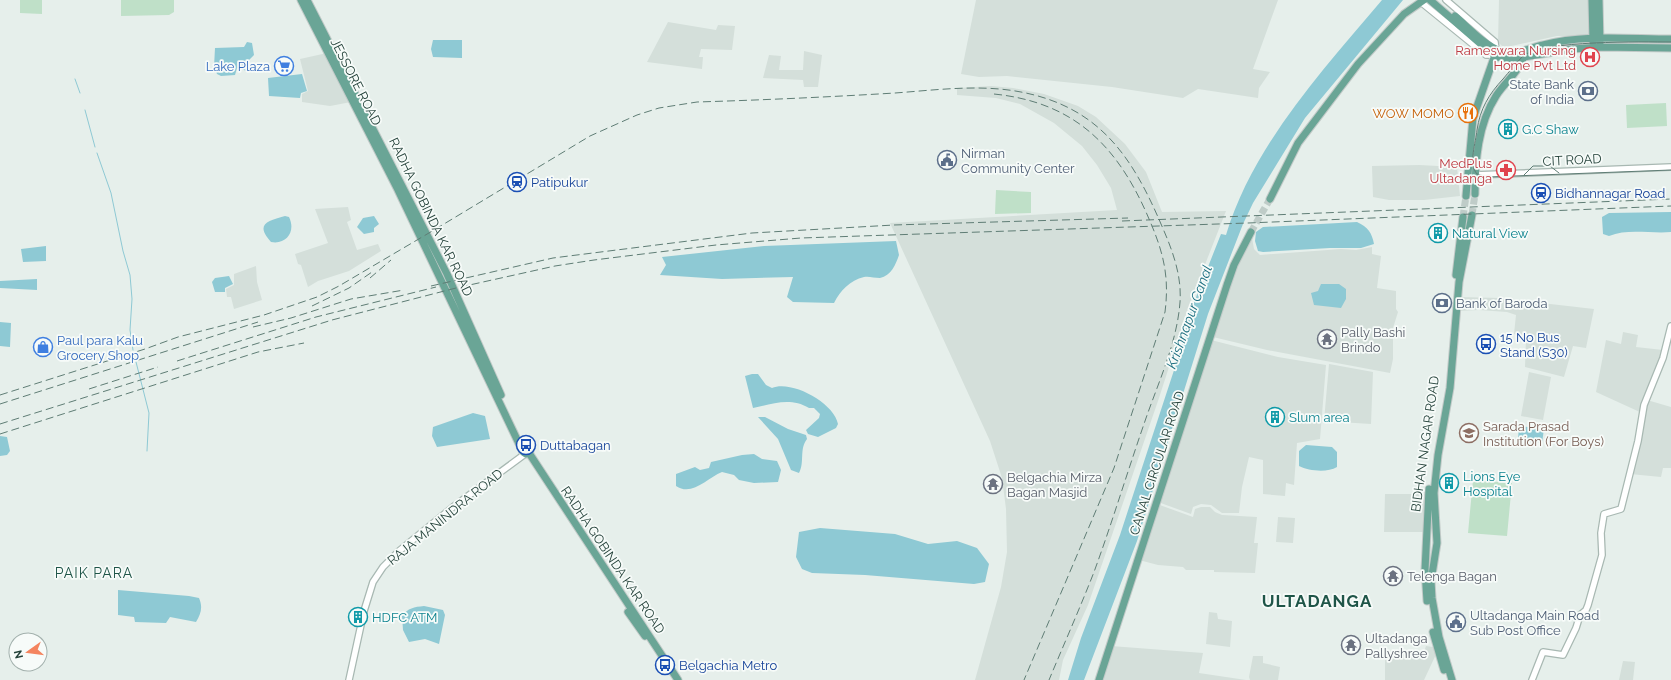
<svg xmlns="http://www.w3.org/2000/svg" width="1671" height="680" font-family="Raleway,sans-serif">
	<rect width="100%" height="100%" fill="#e6efeb"/>
	<path fill="#d4dfda" d="M976,0H1278L1253,69L1270,72L1259,88L1258,98L1198,89L1183,98L1112,87L1007,76L979,77L961,74Z
		M1499,0H1590L1591,36H1557L1507,47L1502,46L1498,42Z
		M668,22L716,30L718,25L735,26L732,50L701,49L699,57H703L702,69L647,62Z
		M804,51L822,55L818,87H804L803,80L763,78L769,55L781,56L779,70H803Z
		M327,53L351,102L330,106L302,102V94L308,91L300,59Z
		M991,86L1013,88L1044,94L1078,106L1096,117L1125,144L1146,172L1162,212L1226,211L1188,308L1159,398L1088,605L1063,660L1059,680H975L1001,587L1007,552L1006,509L1002,478L990,441L890,223L1117,210L1111,188L1097,165L1082,146L1054,123L1020,104L996,98L957,95V88Z
		M1419,165L1457,167L1460,196L1424,200H1389L1373,197L1372,166Z
		M348,207L351,220L347,222L357,250L378,244L381,251L349,271L318,281L308,287L301,265L298,264L295,254L328,243L315,209Z
		M1249,229H1255L1252,238L1254,249L1260,255L1341,249L1356,250L1372,247V254L1381,256L1377,288L1396,291V309L1398,312L1393,328V359L1390,373L1267,350L1213,337L1230,278Z
		M256,266L257,282L262,300L234,309L231,297H227L226,289L234,285V274Z
		M1459,297L1499,298L1594,309L1586,348L1573,346L1564,377L1525,367L1526,339L1514,334L1516,315L1507,312L1479,310L1457,311Z
		M1623,332L1638,335L1636,347L1663,350L1642,413L1596,392L1606,340L1621,344Z
		M1211,340L1278,357L1326,365L1320,439L1297,443L1294,485L1286,483L1285,496L1263,494V460L1249,457L1242,487L1239,513H1222L1211,505L1201,504L1193,507L1191,514L1158,502Z
		M1329,364L1373,372L1371,424L1324,421Z
		M1529,372L1551,377L1543,420L1521,416Z
		M1647,400L1671,407V468H1663L1661,477L1630,474Z
		M1385,494H1429L1427,532H1384Z
		M1157,504L1193,517L1195,509L1201,507H1210L1215,512L1222,515L1257,517L1254,543H1258L1255,573L1214,572V570H1186L1183,567L1158,565L1139,560Z
		M1278,517L1295,518L1293,543L1276,542Z
		M1209,612L1217,613L1218,619L1232,621L1230,647L1206,644Z
		M1111,646L1203,653L1199,673L1246,680H1101Z
		M1426,646L1439,648L1424,680H1385V656L1400,654L1423,655Z
		M1253,656H1263V663L1280,667L1278,680H1250L1249,677Z
		M1623,661L1635,662L1633,680H1619Z"/>
	<path fill="#bfe0c8" d="M20,0H42V14L20,13Z
		M121,0H174V12L169,15L121,16Z
		M1666,103L1667,126L1627,128L1626,105Z
		M996,190L1031,192V213L995,214Z
		M1473,480L1512,483L1507,536L1468,533Z"/>
	<path fill="#8ec9d4" d="M1382,0H1403L1305,118L1253,203L1243,224L1208,314L1137,541L1084,680H1068L1081,638L1120,535L1136,486L1179,355L1189,315L1221,234L1226,235C1253,145 1323,70 1382,0Z
		M433,40H462V58L433,57L431,49Z
		M247,42L252,43L254,55L248,61L250,68L247,71L237,68L235,75L221,76L217,74L214,67L215,48L244,47Z
		M302,74L307,91L301,93L300,98L269,96L268,78Z
		M1671,212V232C1651,234 1628,228 1609,236L1603,234L1602,217L1609,213Z
		M285,216L289,217C296,231 287,245 271,242C255,224 267,221 285,216Z
		M374,216L379,224L374,228V232L364,234L357,227L363,218Z
		M1357,222C1368,227 1372,233 1374,244L1361,248H1330L1263,252L1258,251L1255,241L1256,232L1263,227Z
		M896,241L899,255C896,264 891,276 880,278C874,278 869,276 864,277C850,280 840,291 834,303L793,302L787,297L793,277L722,279L660,275L666,265L662,257L764,246Z
		M46,246V261L23,262L21,249Z
		M229,276L233,284L225,288V292H215L212,282L215,278Z
		M37,279V290L0,288V281Z
		M1321,284H1339L1346,289V299L1341,308L1314,305L1311,293L1318,291Z
		M0,322L11,323L10,347L0,346Z
		M752,374H758L766,385L772,388C792,380 834,403 838,424L836,428L818,437L808,434L806,430L819,418L820,414L814,408H809C790,397 773,404 753,408L745,376Z
		M473,413L485,416L490,439L437,447L432,436L433,427Z
		M758,417H765L788,429L806,435L807,439C799,449 805,462 799,473L791,470L778,439Z
		M1519,426L1544,429L1542,443L1518,440Z
		M0,436L7,437L10,451L7,455L0,456Z
		M1306,445L1332,447L1337,452V467C1327,473 1309,471 1299,466V451Z
		M754,454L762,459L777,461L781,470L778,482L754,483L739,480L734,475L722,472C707,478 692,497 676,486V474L695,467L700,470L709,468L711,462L742,455Z
		M820,528L895,534L928,544L957,541L977,548L989,564L985,582L974,584L865,575L812,573L802,569L796,557L799,532Z
		M118,590L189,596L199,598C203,607 201,614 196,622L170,617L166,623L135,622L134,617L118,615Z
		M424,606L443,610L445,615L439,644L425,639L409,642L403,630L402,616C408,608 414,607 424,606Z"/>
	<g fill="none" stroke-linecap="round" stroke-linejoin="round">
		<path stroke="#8ec9d4" stroke-width="1" d="M75,79L80,93
			M85,110L95,147
			M97,153L111,193L123,251L130,275L132,299L130,330L133,350
			M135,358L149,413L147,451"/>
		<path stroke="#bfccc8" stroke-width="7" stroke-dasharray="7 3.5" stroke-linecap="butt" d="M1472,215L1475,194
			M1463,217L1466,196
			M1251,232L1270,199"/>
		<defs>
			<path id="minor" d="M1446,0L1495,42L1496,50
				M1422,3L1486,55H1494
				M1475,175L1671,167
				M349,680L364,611L373,582L383,567L399,551L453,507L525,454
				M1532,680L1543,652L1563,655L1576,628L1580,615L1586,610L1588,605L1602,555L1601,533L1604,514L1621,509L1638,441L1644,405L1663,358L1671,326"/>
			<path id="major" d="M301,0L398,190L523,452L526,454L530,451L527,447
				M307,0L447,274L501,395
				M1430,0L1490,52L1497,57L1512,59L1573,49L1600,47L1671,48
				M1592,0L1593,42
				M1599,0L1600,43
				M1455,16C1467,26 1486,47 1501,51C1515,56 1529,48 1543,45C1584,34 1629,39 1671,39
				M1475,194C1475,161 1478,124 1496,96C1504,83 1518,73 1523,59
				M1466,196L1473,118L1496,52
				M1270,199L1298,143L1358,64L1404,14L1424,0
				M1456,275L1463,217
				M529,453L678,680
				M1427,601L1425,570L1429,489
				M628,612L645,636
				M1433,632L1444,670
				M1099,680L1227,285L1234,265L1251,232
				M1452,680L1439,637L1432,598L1431,581L1437,543L1434,493L1438,455L1450,388L1459,282L1472,215"/>
		</defs>
		<use href="#minor" stroke="#a8b8b2" stroke-width="8"/>
		<use href="#major" stroke="#c2cac8" stroke-width="9"/>
		<use href="#minor" stroke="#fff" stroke-width="5.5"/>
		<use href="#major" stroke="#6aa596" stroke-width="7"/>
		<path stroke="#5f7d75" stroke-width="1" d="M1671,42C1642,42 1544,40 1523,56C1516,63 1509,72 1503,79C1489,94 1480,109 1477,130C1476,142 1468,164 1477,174L1487,177L1671,170
			M1524,175L1533,166H1550L1559,173"/>
		<path stroke="#5f7d75" stroke-width="1" stroke-dasharray="8 4" stroke-linecap="butt" d="M994,94C1072,102 1115,143 1146,212C1162,248 1170,273 1165,312L1114,468L1024,680
			M1122,221L1671,199
			M370,278L391,260
			M431,286L553,258L752,233L894,225L1128,218
			M312,306L349,288L372,272
			M253,327L291,318L351,299L404,290
			M177,361L316,317L436,287
			M89,389L158,367
			M0,395L145,349L178,337L264,315L317,297L339,286L434,230L590,136L637,115L659,108L697,102C763,100 829,97 895,93C936,90 980,84 1021,92C1099,107 1132,156 1161,224C1172,249 1182,275 1180,302C1177,344 1157,385 1144,424C1127,473 1112,523 1094,572C1080,608 1064,644 1049,680
			M0,404L258,322
			M0,424L332,320L456,288L555,266L594,260L716,245L801,238L1248,223L1671,206
			M0,434L258,352L304,343"/>
	</g>
	<defs>
		<symbol id="hospital-ring" viewBox="-11 -11 22 22"><circle r="9.5" fill="#f7fbf9" stroke="#e0444e" stroke-width="1.5"/><path d="M-5-5h3v3.5h4V-5h3V5h-3V1.5h-4V5h-3Z" fill="#e0444e"/></symbol>
		<symbol id="supermarket-ring" viewBox="-11 -11 22 22"><circle r="9.5" fill="#f7fbf9" stroke="#3f7fe0" stroke-width="1.5"/><path d="M-6-5.5h2.5l.6 2H6L4.5 2H-2.5L-4.4-4H-6ZM-1.5 3.2a1.3 1.3 0 1 0 .1 0ZM3 3.2a1.3 1.3 0 1 0 .1 0Z" fill="#3f7fe0"/></symbol>
		<symbol id="bank-ring" viewBox="-11 -11 22 22"><circle r="9.5" fill="#f7fbf9" stroke="#5c6f8a" stroke-width="1.5"/><path d="M-6-4H6V4H-6ZM0-2.3a2.3 2.3 0 1 0 0 4.6a2.3 2.3 0 1 0 0-4.6Z" fill="#5c6f8a"/></symbol>
		<symbol id="restaurant-ring" viewBox="-11 -11 22 22"><circle r="9.5" fill="#f7fbf9" stroke="#e8710a" stroke-width="1.5"/><path d="M-5-6h1v4h1v-4h1v4h1v-4h1v5L-1.5 .5V6h-2V.5L-5-1ZM5-6V6H3V1.5H1.5Q1.5-4 5-6Z" fill="#e8710a"/></symbol>
		<symbol id="building-ring" viewBox="-11 -11 22 22"><circle r="9.5" fill="#f7fbf9" stroke="#0f9aa8" stroke-width="1.5"/><path d="M-4-6H4V6H1V3H-1V6H-4ZM-2.5-4.3h1.7v1.8h-1.7ZM.8-4.3h1.7v1.8H.8ZM-2.5-1h1.7V.8h-1.7ZM.8-1h1.7V.8H.8Z" fill="#0f9aa8"/></symbol>
		<symbol id="civic-ring" viewBox="-11 -11 22 22"><circle r="9.5" fill="#f7fbf9" stroke="#5c6f8a" stroke-width="1.5"/><path d="M-.6-6.5H3V-4.5H.6V-3L4-1V1h2V6H-6V1h2V-1L-.6-3ZM-1.2 2.5V6h2.4V2.5Z" fill="#5c6f8a"/></symbol>
		<symbol id="pharmacy-ring" viewBox="-11 -11 22 22"><circle r="9.5" fill="#f7fbf9" stroke="#e0444e" stroke-width="1.5"/><path d="M-2-6h4v4h4v4h-4v4h-4v-4h-4v-4h4Z" fill="#e0444e"/></symbol>
		<symbol id="station-ring" viewBox="-11 -11 22 22"><circle r="9.5" fill="#f7fbf9" stroke="#1a4fb4" stroke-width="1.5"/><path d="M-3-6H3Q5-6 5-4V2Q5 4 3 4L4.5 6H3L1.5 4h-3L-3 6H-4.5L-3 4Q-5 4-5 2V-4Q-5-6-3-6ZM-3.5-4v3h7v-3ZM-3.5 1v1.5H-2V1ZM2 1v1.5H3.5V1Z" fill="#1a4fb4"/></symbol>
		<symbol id="temple-ring" viewBox="-11 -11 22 22"><circle r="9.5" fill="#f7fbf9" stroke="#6b7280" stroke-width="1.5"/><path d="M0-6L5-2H3V0L6.5 2.5H4V6H1.5V3h-3V6H-4V2.5H-6.5L-3 0V-2H-5Z" fill="#6b7280"/></symbol>
		<symbol id="bus-ring" viewBox="-11 -11 22 22"><circle r="9.5" fill="#f7fbf9" stroke="#1a4fb4" stroke-width="1.5"/><path d="M-5-6H5V4H4V6H2V4H-2V6H-4V4H-5ZM-3.5-4V0h7V-4ZM-3.5 1.2v1.5H-2V1.2ZM2 1.2v1.5H3.5V1.2Z" fill="#1a4fb4"/></symbol>
		<symbol id="shop-ring" viewBox="-11 -11 22 22"><circle r="9.5" fill="#f7fbf9" stroke="#3f7fe0" stroke-width="1.5"/><path d="M-5-2.5h2.3a2.7 3.5 0 0 1 5.4 0H5L5.5 6h-11ZM-1.5-2.5h3a1.5 2.3 0 0 0-3 0Z" fill="#3f7fe0"/></symbol>
		<symbol id="school-ring" viewBox="-11 -11 22 22"><circle r="9.5" fill="#f7fbf9" stroke="#8d6e63" stroke-width="1.5"/><path d="M0-5L7-2L0 1L-7-2ZM-4 1L0 2.5L4 1V4Q0 6-4 4Z" fill="#8d6e63"/></symbol>
	</defs>
	<g fill-rule="evenodd">
		<use href="#hospital-ring" x="1579" y="46" width="22" height="22"/>
		<use href="#supermarket-ring" x="273" y="55" width="22" height="22"/>
		<use href="#bank-ring" x="1577" y="80" width="22" height="22"/>
		<use href="#restaurant-ring" x="1457" y="102" width="22" height="22"/>
		<use href="#building-ring" x="1497" y="118" width="22" height="22"/>
		<use href="#civic-ring" x="936" y="149" width="22" height="22"/>
		<use href="#pharmacy-ring" x="1495" y="159" width="22" height="22"/>
		<use href="#station-ring" x="506" y="171" width="22" height="22"/>
		<use href="#station-ring" x="1530" y="182" width="22" height="22"/>
		<use href="#building-ring" x="1427" y="222" width="22" height="22"/>
		<use href="#bank-ring" x="1431" y="292" width="22" height="22"/>
		<use href="#temple-ring" x="1316" y="328" width="22" height="22"/>
		<use href="#bus-ring" x="1475" y="333" width="22" height="22"/>
		<use href="#shop-ring" x="32" y="336" width="22" height="22"/>
		<use href="#building-ring" x="1264" y="406" width="22" height="22"/>
		<use href="#school-ring" x="1458" y="422" width="22" height="22"/>
		<use href="#bus-ring" x="515" y="434" width="22" height="22"/>
		<use href="#building-ring" x="1438" y="472" width="22" height="22"/>
		<use href="#temple-ring" x="982" y="473" width="22" height="22"/>
		<use href="#temple-ring" x="1382" y="565" width="22" height="22"/>
		<use href="#building-ring" x="347" y="606" width="22" height="22"/>
		<use href="#civic-ring" x="1445" y="611" width="22" height="22"/>
		<use href="#temple-ring" x="1340" y="634" width="22" height="22"/>
		<use href="#bus-ring" x="654" y="654" width="22" height="22"/>
	</g>
	<g text-anchor="middle" dominant-baseline="central" stroke-width="3.5" stroke-linejoin="round" paint-order="stroke">
		<g font-size="13" fill="#be3a42" stroke="#f7fbf9" text-anchor="end">
			<text x="1576" y="50">Rameswara Nursing<tspan x="1576" dy="15">Home Pvt Ltd</tspan></text>
			<text x="1492" y="163">MedPlus<tspan x="1492" dy="15">Ultadanga</tspan></text>
		</g>
		<g font-size="13" fill="#366cbe" stroke="#f7fbf9" text-anchor="end">
			<text x="270" y="66">Lake Plaza</text>
			<text x="57" y="340" text-anchor="start">Paul para Kalu<tspan x="57" dy="15">Grocery Shop</tspan></text>
		</g>
		<g font-size="13" fill="#24423a" stroke="#f7fbf9">
			<text transform="translate(356 82) rotate(63)">JESSORE ROAD</text>
			<text transform="translate(1572 160) rotate(-3)">CIT ROAD</text>
			<text transform="translate(431 217) rotate(64)">RADHA GOBINDA KAR ROAD</text>
			<text transform="translate(1425 444) rotate(-82)">BIDHAN NAGAR ROAD</text>
			<text transform="translate(1157 463) rotate(-72)">CANAL CIRCULAR ROAD</text>
			<text transform="translate(445 517) rotate(-39)">RAJA MANINDRA ROAD</text>
			<text transform="translate(613 560) rotate(56)">RADHA GOBINDA KAR ROAD</text>
		</g>
		<g font-size="13" fill="#4e5e75" stroke="#f7fbf9" text-anchor="start">
			<text x="1574" y="84" text-anchor="end">State Bank<tspan x="1574" dy="15">of India</tspan></text>
			<text x="961" y="153">Nirman<tspan x="961" dy="15">Community Center</tspan></text>
			<text x="1456" y="303">Bank of Baroda</text>
			<text x="1470" y="615">Ultadanga Main Road<tspan x="1470" dy="15">Sub Post Office</tspan></text>
		</g>
		<g font-size="13" fill="#c56008" stroke="#f7fbf9" text-anchor="end">
			<text x="1454" y="113">WOW MOMO</text>
		</g>
		<g font-size="13" fill="#0d838f" stroke="#f7fbf9" text-anchor="start">
			<text x="1522" y="129">G.C Shaw</text>
			<text x="1452" y="233">Natural View</text>
			<text x="1289" y="417">Slum area</text>
			<text x="1463" y="476">Lions Eye<tspan x="1463" dy="15">Hospital</tspan></text>
			<text x="372" y="617">HDFC ATM</text>
		</g>
		<g font-size="13" fill="#164399" stroke="#f7fbf9" text-anchor="start">
			<text x="531" y="182">Patipukur</text>
			<text x="1555" y="193">Bidhannagar Road</text>
			<text x="1500" y="337">15 No Bus<tspan x="1500" dy="15">Stand (S30)</tspan></text>
			<text x="540" y="445">Duttabagan</text>
			<text x="679" y="665">Belgachia Metro</text>
		</g>
		<g font-size="13" fill="#5b616d" stroke="#f7fbf9" text-anchor="start">
			<text x="1341" y="332">Pally Bashi<tspan x="1341" dy="15">Brindo</tspan></text>
			<text x="1007" y="477">Belgachia Mirza<tspan x="1007" dy="15">Bagan Masjid</tspan></text>
			<text x="1407" y="576">Telenga Bagan</text>
			<text x="1365" y="638">Ultadanga<tspan x="1365" dy="15">Pallyshree</tspan></text>
		</g>
		<g font-size="13" fill="#785e54" stroke="#f7fbf9" text-anchor="start">
			<text x="1483" y="426">Sarada Prasad<tspan x="1483" dy="15">Institution (For Boys)</tspan></text>
		</g>
		<g font-size="14" font-style="italic" fill="#1c6f80" stroke="#f7fbf9">
			<text transform="translate(1189 317) rotate(-70)">Krishnapur Canal</text>
		</g>
		<g font-size="14" letter-spacing="1" fill="#1f5548" stroke="#f7fbf9">
			<text x="94" y="573">PAIK PARA</text>
		</g>
		<g font-size="17" font-weight="bold" letter-spacing="1" fill="#1f5548" stroke="#f7fbf9">
			<text x="1317" y="601">ULTADANGA</text>
		</g>
	</g>
	<g transform="translate(28 652) rotate(256)"><circle r="19" fill="#f7fbf9" stroke="#a3b1ad"/>
	<path d="M0-3L7 15L0 10L-7 15Z" fill="#f4845f"/>
	<text y="-6" font-size="11" font-weight="bold" text-anchor="middle" fill="#24423a">N</text>
	</g>
</svg>
